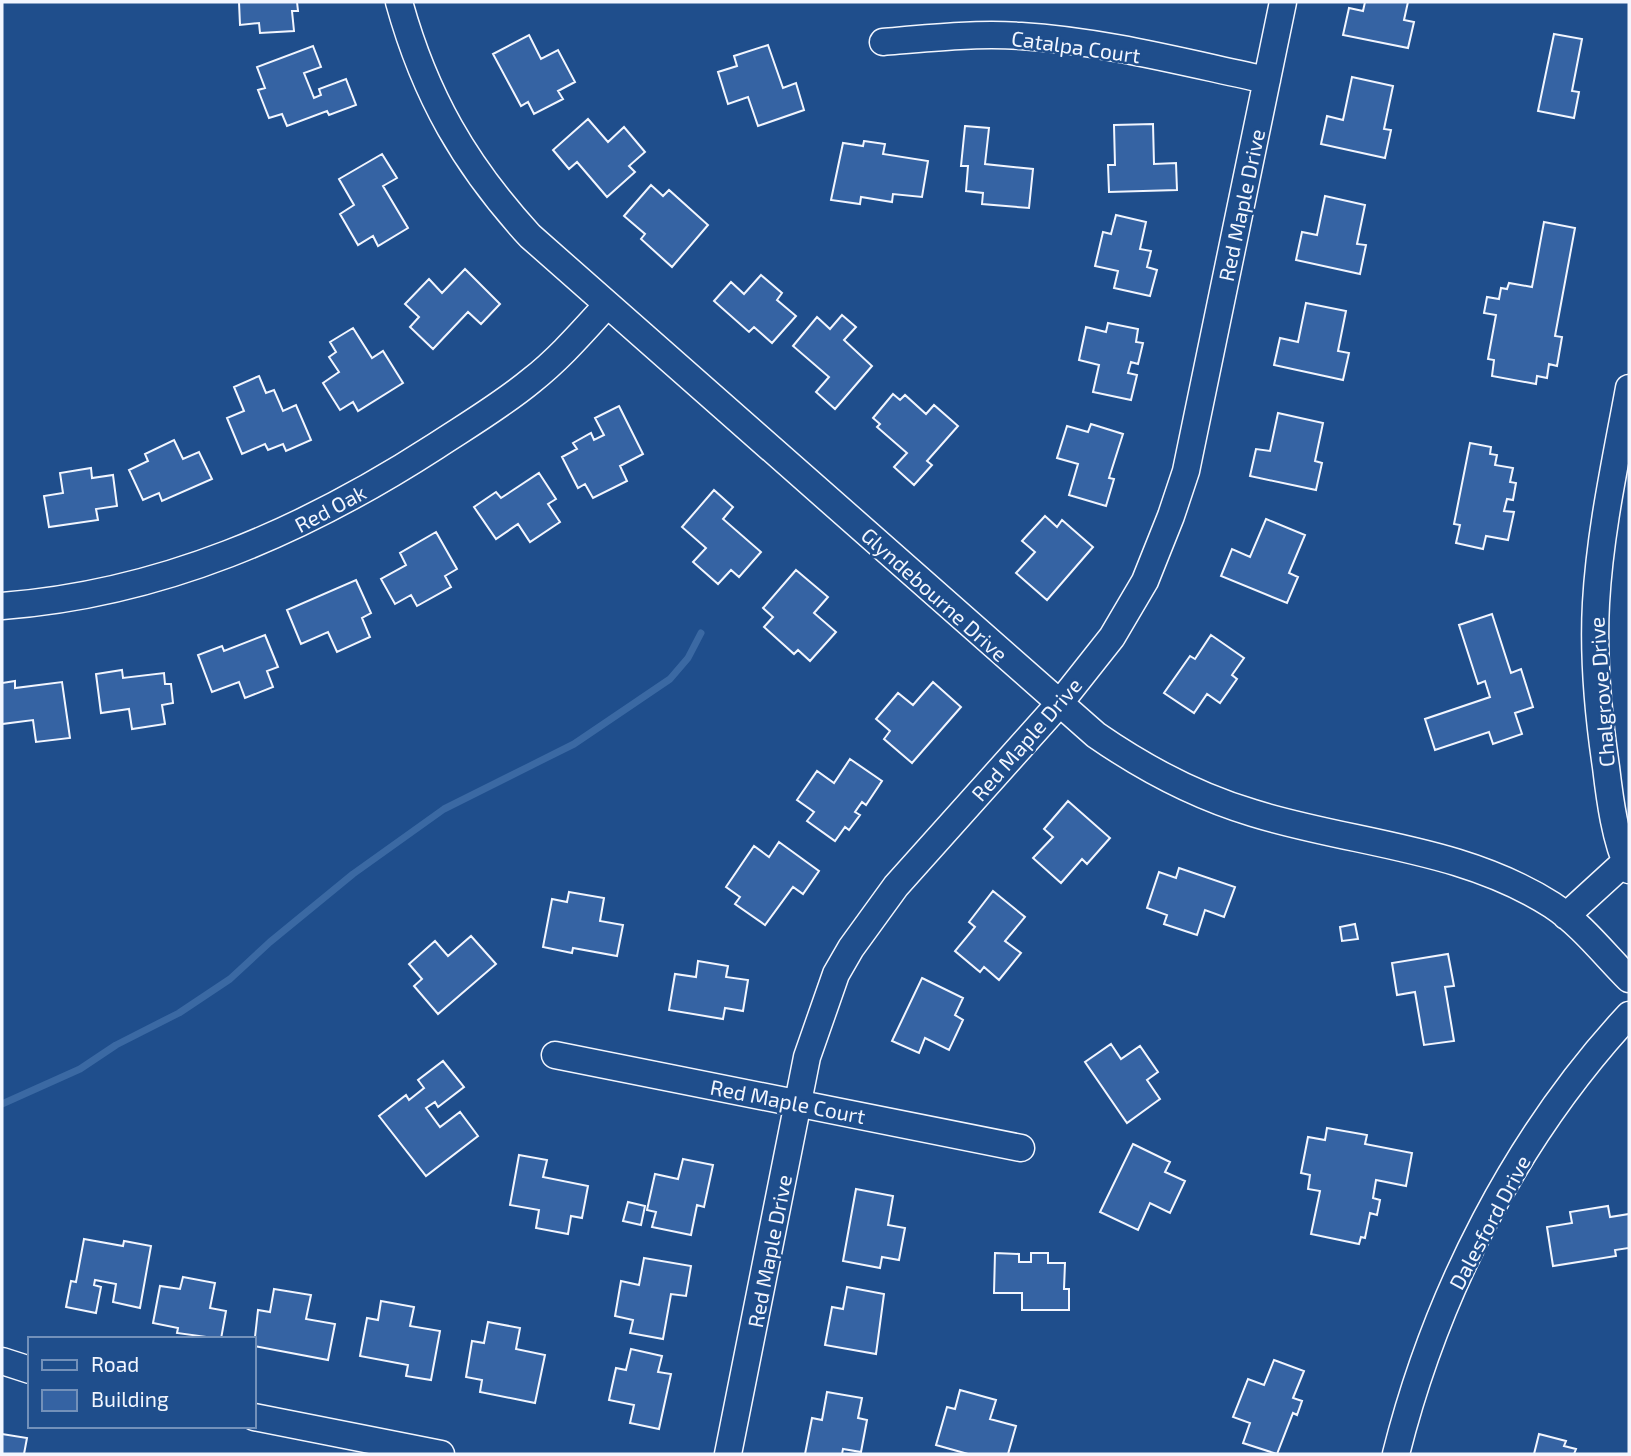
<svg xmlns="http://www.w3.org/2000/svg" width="1631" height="1456" font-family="'Exo 2',sans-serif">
	<rect width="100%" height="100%" fill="#1f4e8c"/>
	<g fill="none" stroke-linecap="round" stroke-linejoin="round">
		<path stroke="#3b69a3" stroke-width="7" d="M2,1104L80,1069L116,1045L179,1013L230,979L270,942L353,874L444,809L574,744L670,679L688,658L701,633"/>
	</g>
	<path fill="#3563a3" stroke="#f2f6ff" stroke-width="2" d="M239,2H297L298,11H292L294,31L260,33L259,23L240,25Z
		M1365,2H1408L1404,20L1414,22L1408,48L1343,35L1349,8L1363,11Z
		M1554,34L1582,39L1572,91L1579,92L1574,118L1538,111Z
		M529,35L541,59L558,50L575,82L558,91L563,99L534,114L528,102L521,106L493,54Z
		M768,45L783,88L796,83L804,110L758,126L748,97L728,104L718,72L737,66L734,56Z
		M313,46L321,67L304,73L314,98L321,95L319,89L346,79L356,105L329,115L327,111L287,126L282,114L269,118L258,90L265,88L257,67Z
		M1352,77L1393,86L1384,129L1391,130L1385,158L1321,144L1327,116L1343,120Z
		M588,119L608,142L624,127L645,152L629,166L635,172L607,197L577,162L569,169L553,150Z
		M1153,124L1154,164L1176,163L1177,190L1109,192L1108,165H1115L1114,125Z
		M965,126L989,128L985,164L1033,169L1029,208L982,204L983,193L966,191L968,166H961Z
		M864,141L885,144L883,154L928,161L922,197L893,194L892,202L861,197L860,204L831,200L843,143L863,146Z
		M382,154L397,178L383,186L408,228L378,246L373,236L358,245L340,214L354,205L339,179Z
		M651,185L663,196L669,190L708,225L672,267L641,239L645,234L624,216Z
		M1325,196L1365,205L1357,244L1366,245L1360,274L1296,260L1302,232L1317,235Z
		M1116,215L1146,222L1140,249L1151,251L1147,267L1157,270L1150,296L1114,288L1118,271L1095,266L1103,232L1111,234Z
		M1544,222L1575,228L1555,336L1562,337L1557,366L1549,364L1547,378L1537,376L1536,384L1492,376L1494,360L1488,359L1496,315L1484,313L1487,297L1499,299L1501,288L1507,289L1509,283L1532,287Z
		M465,269L500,304L481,324L468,312L433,349L410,327L419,317L405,304L429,279L442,293Z
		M761,275L782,293L777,300L796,316L772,343L754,327L749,332L714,301L731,282L744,294Z
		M1306,303L1346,311L1338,351L1349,353L1343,380L1274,365L1280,338L1298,342Z
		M842,315L856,327L844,340L872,366L835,409L816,392L829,377L793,346L817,317L830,329Z
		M1108,323L1138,329L1136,342L1143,343L1138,364L1131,362L1128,373L1137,375L1131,400L1093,392L1099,365L1079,360L1086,327L1106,332Z
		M353,328L372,358L383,351L403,383L358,411L353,402L340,410L323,383L339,372L329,357L336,352L330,342Z
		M259,376L266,393L274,390L283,411L296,405L311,440L286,451L283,444L268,450L265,444L242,454L227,418L244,411L234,387Z
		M893,394L900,400L905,395L926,414L934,405L958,426L927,461L932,465L914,485L894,467L907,453L877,427L880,424L873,418Z
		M619,406L643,454L620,466L627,481L593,498L585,484L578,488L562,457L577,449L573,443L591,433L594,440L604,435L595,418Z
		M1278,413L1323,423L1315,461L1322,463L1316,490L1250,476L1256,449L1270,451Z
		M1091,424L1123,434L1109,478L1114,479L1106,506L1069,495L1078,464L1057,458L1067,426L1088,432Z
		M174,440L183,459L199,452L212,479L162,501L159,493L143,500L129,470L148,461L145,454Z
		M1470,443L1491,447L1490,454L1497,455L1495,465L1513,468L1510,482L1516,483L1513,500L1507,499L1504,511L1514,512L1508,540L1486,536L1483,549L1456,543L1460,525L1454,524Z
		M91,468L92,478L113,475L117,506L96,509L98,520L49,527L44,496L63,493L60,473Z
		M539,473L556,499L548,504L560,522L530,542L518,524L496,539L474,507L496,492L501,498Z
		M714,490L733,507L723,519L761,552L739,577L731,570L718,584L693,562L706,548L682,527Z
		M1045,516L1057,527L1062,520L1093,547L1047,600L1016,573L1035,552L1022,541Z
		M1266,519L1305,535L1289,573L1298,577L1287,603L1221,576L1232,549L1250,557Z
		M436,532L457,569L445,576L451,587L417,606L411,595L395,604L381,579L406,565L400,553Z
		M796,570L828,597L814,613L836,632L810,661L798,650L794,654L764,627L773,617L763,608Z
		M356,580L371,613L362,618L370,637L337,652L328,632L301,644L287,610Z
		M1492,614L1511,673L1521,669L1533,707L1515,713L1522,734L1493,744L1489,732L1435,750L1425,719L1490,697L1485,681L1478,684L1459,625Z
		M265,635L278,667L267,671L273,687L245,698L239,682L212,692L198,655L222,646L224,651Z
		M1211,635L1244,658L1232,675L1237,679L1220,703L1207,694L1194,713L1164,693L1190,656L1195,659Z
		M122,670L123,678L164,673L165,684H171L173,703L162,705L165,724L132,729L129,709L101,713L96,674Z
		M15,681V688L62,682L70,738L36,742L33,720L2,724V683Z
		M933,682L961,707L912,763L884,739L890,731L876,719L898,693L913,705Z
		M850,759L882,781L866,805L862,802L855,812L860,815L849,830L845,827L835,841L807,821L814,812L797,800L817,771L834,783Z
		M1068,801L1110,838L1087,864L1082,859L1061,883L1033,858L1053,837L1044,829Z
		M779,842L819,871L803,894L793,887L765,925L735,904L740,897L726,887L754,846L769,857Z
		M1179,868L1235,887L1224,917L1205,910L1197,935L1164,924L1167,915L1147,908L1159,872L1176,878Z
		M993,891L1025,917L1005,941L1021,953L999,980L984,967L980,972L955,951L975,927L969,922Z
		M569,892L604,898L600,921L623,925L617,956L573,948L572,953L543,947L552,899L567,902Z
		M1355,924L1358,939L1342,941L1340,927Z
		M471,936L496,964L438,1014L414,986L422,979L409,964L435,941L448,956Z
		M1448,954L1454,986L1445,987L1454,1041L1424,1045L1415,992L1397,995L1392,963Z
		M698,961L728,966L726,977L748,980L743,1011L725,1008L723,1019L669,1010L675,974L696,977Z
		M922,978L963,998L955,1015L963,1020L949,1050L925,1038L919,1053L892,1041Z
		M1111,1044L1121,1059L1140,1046L1158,1072L1147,1080L1160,1099L1127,1123L1085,1062Z
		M443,1061L464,1087L438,1107L435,1102L426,1108L440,1127L460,1112L478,1136L426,1176L379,1116L406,1095L409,1100L424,1088L418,1080Z
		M1327,1128L1367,1135L1365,1144L1412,1153L1406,1186L1376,1180L1373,1198L1380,1200L1377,1215L1370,1213L1365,1238L1361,1237L1359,1244L1311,1234L1320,1191L1308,1189L1310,1175L1301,1173L1308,1137L1325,1140Z
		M1133,1144L1170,1162L1165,1172L1185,1181L1170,1213L1150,1203L1138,1230L1100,1212Z
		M519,1155L547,1160L543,1177L588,1186L582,1218L571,1216L568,1234L536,1228L539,1210L510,1205Z
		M683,1159L713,1165L704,1207L697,1205L691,1235L652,1227L656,1212L647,1210L655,1174L678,1179Z
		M856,1189L893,1196L888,1225L905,1228L899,1260L882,1257L880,1268L843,1261Z
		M628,1202L645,1206L641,1225L623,1221Z
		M1608,1206L1610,1217L1629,1214V1248L1615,1250L1616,1256L1553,1266L1547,1227L1572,1223L1570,1212Z
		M84,1239L123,1246L124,1241L151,1246L140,1308L113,1302L116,1284L95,1280L94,1285L101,1287L96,1313L66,1307L71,1281L76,1282Z
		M995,1253L1019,1254V1262H1031V1253H1048V1263H1065L1064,1289H1069V1310H1022V1293H994Z
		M644,1258L691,1266L686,1296L671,1294L663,1339L630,1333L633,1320L615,1316L621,1281L639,1285Z
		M183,1277L215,1283L210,1308L226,1311L221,1339L177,1333L178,1328L153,1323L160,1286L180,1289Z
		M847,1287L884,1294L876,1354L825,1345L832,1307L843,1309Z
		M274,1289L311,1295L306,1319L335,1324L328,1360L254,1346L258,1310L270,1312Z
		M381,1301L414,1307L410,1326L440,1331L431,1380L406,1376L408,1365L360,1356L367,1318L378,1320Z
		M488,1322L520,1328L516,1349L545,1355L535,1403L480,1392L482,1380L466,1377L472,1341L484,1343Z
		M631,1349L662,1356L658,1372L671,1374L659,1429L630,1423L634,1405L609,1400L616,1368L626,1370Z
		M1274,1360L1304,1371L1293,1398L1302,1401L1297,1415L1293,1413L1277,1454L1243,1443L1250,1423L1233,1417L1248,1379L1264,1385Z
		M960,1390L996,1400L990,1419L1016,1426L1008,1454H968L936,1445L947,1407L955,1409Z
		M827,1392L862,1398L858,1418L867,1420L861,1452L843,1449L842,1454H805L812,1418L822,1420Z
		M2,1434L27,1438L24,1454H2Z
		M1539,1434L1566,1441L1564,1446L1576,1449L1574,1454H1534Z"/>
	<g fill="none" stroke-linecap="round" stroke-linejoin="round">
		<defs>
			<path id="minor" d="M399,2C425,96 465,165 530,236L1096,735C1145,769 1196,796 1253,813C1353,844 1461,847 1552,905C1581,924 1605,955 1629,979
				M883,42C929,38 975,33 1021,36C1104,41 1186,63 1267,80
				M1629,388C1616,459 1600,531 1596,603C1593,658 1598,713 1606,767C1610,801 1615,839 1629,870
				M2,606C160,594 303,532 436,446C468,425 502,405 532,380C560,358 583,331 607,305
				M1566,916L1625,862
				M555,1055L1021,1148
				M2,1361L30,1370
				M254,1417L441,1454
				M728,1454L807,1057L836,974L851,948L896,886L1059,704L1112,637L1145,581L1171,516L1186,471L1283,2
				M1396,1454C1436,1294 1516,1137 1629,1015"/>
		</defs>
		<use href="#minor" stroke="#f2f6ff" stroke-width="29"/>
		<use href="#minor" stroke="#1f4e8c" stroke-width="26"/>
	</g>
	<g text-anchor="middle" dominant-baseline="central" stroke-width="5" stroke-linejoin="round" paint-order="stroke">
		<g font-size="21" fill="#f2f6ff" stroke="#1f4e8c">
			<text transform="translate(1076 46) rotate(8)">Catalpa Court</text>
			<text transform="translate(1241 205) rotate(-78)">Red Maple Drive</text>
			<text transform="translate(330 508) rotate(-28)">Red Oak</text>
			<text transform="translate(935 594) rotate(42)">Glyndebourne Drive</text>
			<text transform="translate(1601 692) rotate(-94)">Chalgrove Drive</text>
			<text transform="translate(1026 739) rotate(-49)">Red Maple Drive</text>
			<text transform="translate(788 1101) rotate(11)">Red Maple Court</text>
			<text transform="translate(1489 1222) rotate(-62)">Dalesford Drive</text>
			<text transform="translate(769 1251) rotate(-79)">Red Maple Drive</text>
		</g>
	</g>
	<rect width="1631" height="1456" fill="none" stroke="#f2f6ff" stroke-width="7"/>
	<rect x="28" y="1337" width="228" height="91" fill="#1f4e8c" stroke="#7391ba" stroke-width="2"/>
	<rect x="42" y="1360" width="35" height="10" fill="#1f4e8c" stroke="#7391ba" stroke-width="2"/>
	<text x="91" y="1372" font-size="21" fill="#f2f6ff">Road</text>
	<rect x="42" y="1390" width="35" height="21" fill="#3563a3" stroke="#7391ba" stroke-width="2"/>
	<text x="91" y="1407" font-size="21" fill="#f2f6ff">Building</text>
</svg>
